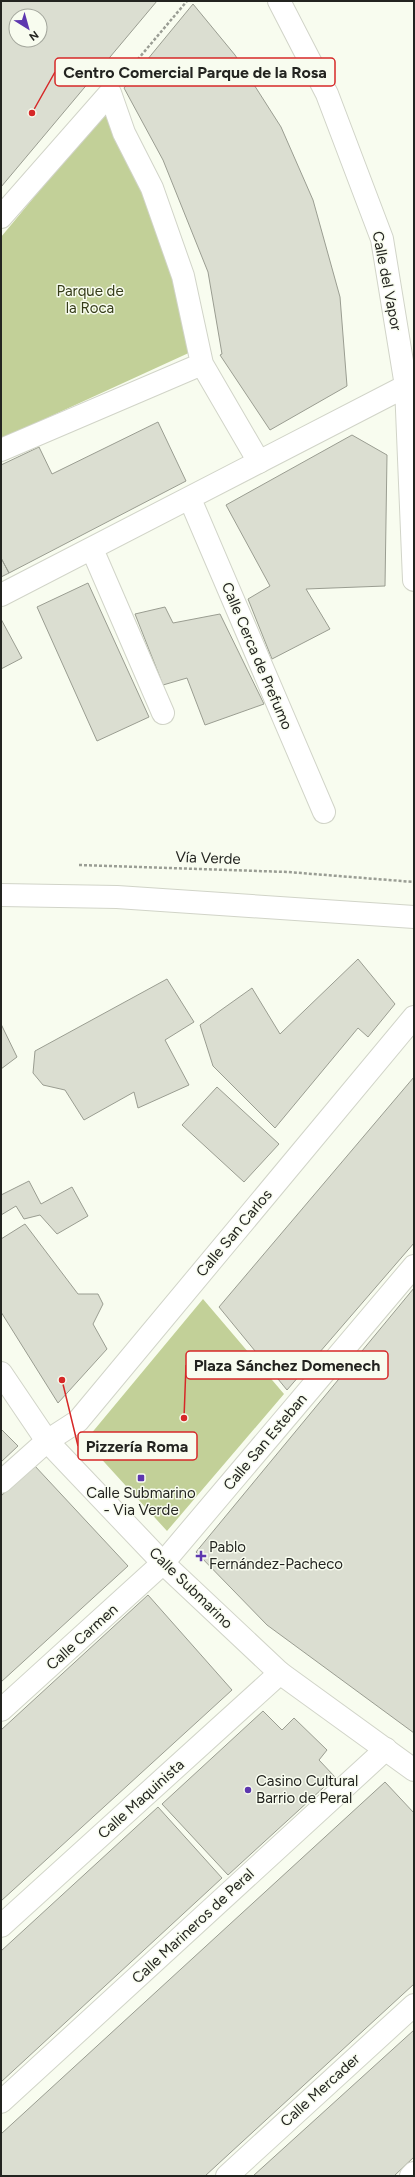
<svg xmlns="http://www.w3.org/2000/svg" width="415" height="2177" font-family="Figtree,sans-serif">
	<rect width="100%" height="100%" fill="#f8fcef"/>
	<path fill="#c2d098" d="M104,113L136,174L155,217L193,351L1,439V237Z
		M203,1299L284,1394L167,1531L85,1441Z"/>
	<path fill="#dbded1" stroke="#9a9d91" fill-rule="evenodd" d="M1,1H157L1,187ZM16,16H40V40H16Z
		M193,4L235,55L281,127L313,200L340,297L347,386L270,430L220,355L222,354L208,272L163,160L124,88Z
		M158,422L186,481L9,573L1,558V465L39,447L52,474Z
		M352,435L387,455L385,586L306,589L330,629L272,659L248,599L270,586L226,505Z
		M1,558L9,573L1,577Z
		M88,583L149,717L97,741L37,607Z
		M165,607L173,623L220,614L264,704L205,725L187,678L163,685L135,614Z
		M1,619L22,658L1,669Z
		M358,959L395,1004L368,1037L358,1028L275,1128L213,1066L200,1025L252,988L280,1034Z
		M167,979L194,1022L165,1040L189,1085L138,1108L134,1092L84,1120L65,1090L43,1085L33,1073L35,1051Z
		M1,1024L17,1057L1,1069Z
		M414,1077V1243L287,1390L219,1307Z
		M217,1087L279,1144L244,1182L182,1125Z
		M29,1181L41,1204L72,1187L88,1216L57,1234L40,1215L24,1219L16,1206L1,1215V1195Z
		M25,1224L78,1294H98L103,1304L93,1324L107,1349L58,1403L1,1312V1239Z
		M414,1288V1733L267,1625L196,1552Z
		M1,1429L18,1446L1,1462Z
		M34,1465L128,1566L1,1682V1496Z
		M148,1595L232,1690L1,1901V1730Z
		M263,1711L282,1730L294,1718L327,1750L319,1760L335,1777L228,1875L162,1804Z
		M385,1782L414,1813V1984L205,2176H1V2134Z
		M158,1807L222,1878L1,2082V1951Z
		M414,2030V2157L394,2176H253Z"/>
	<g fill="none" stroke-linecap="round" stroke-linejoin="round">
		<defs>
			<path id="pedestrian" d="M1,217L110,93L124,133L152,188L183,276L202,364L1,450
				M202,364L259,462"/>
			<path id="minor" d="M279,1L327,94L382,239L406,386L414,580
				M190,499L324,812
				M92,549L163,713
				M1,595L406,386
				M1,895L117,897L414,917
				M1,1482L47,1441L78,1421L414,1017
				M1,1710L163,1563L414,1266
				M1,1926L280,1673
				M1,2102L386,1749
				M227,2176L414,2005
				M411,2176L414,2173"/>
			<path id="secondary" d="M1,1373L47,1441L163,1563L280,1673L414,1770"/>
		</defs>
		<use href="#pedestrian" stroke="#d1d4c8" stroke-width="24"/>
		<use href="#minor" stroke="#d1d4c8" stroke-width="24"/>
		<use href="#secondary" stroke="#d1d4c8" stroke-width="24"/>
		<path stroke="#9a9d94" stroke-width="2.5" stroke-dasharray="3 2" stroke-linecap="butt" d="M128,71L187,1
			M79,865L288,872L414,882"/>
		<use href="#pedestrian" stroke="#fff" stroke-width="22"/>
		<use href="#minor" stroke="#fff" stroke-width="22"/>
		<use href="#secondary" stroke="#fff" stroke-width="22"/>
	</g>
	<g fill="#5d37af" stroke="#f8fcef" stroke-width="1.5">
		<rect x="137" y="1474" width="8" height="8" rx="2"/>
		<path d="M199 1550h4v4h4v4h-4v4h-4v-4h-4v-4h4z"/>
		<circle cx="248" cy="1790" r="4"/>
	</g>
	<g text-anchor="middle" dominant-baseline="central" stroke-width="3" stroke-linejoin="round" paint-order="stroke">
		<g font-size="15" fill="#232420" stroke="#f8fcef">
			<text transform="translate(387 281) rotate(79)">Calle del Vapor</text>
			<text transform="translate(257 656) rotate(67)">Calle Cerca de Prefumo</text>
			<text transform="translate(208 858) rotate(2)">Vía Verde</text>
			<text transform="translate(234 1233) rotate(-50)">Calle San Carlos</text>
			<text transform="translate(265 1442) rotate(-50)">Calle San Esteban</text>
			<text transform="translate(191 1588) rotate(44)">Calle Submarino</text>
			<text transform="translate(82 1637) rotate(-42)">Calle Carmen</text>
			<text transform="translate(141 1799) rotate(-42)">Calle Maquinista</text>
			<text transform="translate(193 1926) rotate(-43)">Calle Marineros de Peral</text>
			<text transform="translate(320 2090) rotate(-42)">Calle Mercader</text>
		</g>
		<g font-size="15" fill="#353c19" stroke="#f8fcef">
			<text x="90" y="291">Parque de<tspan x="90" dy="17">la Roca</tspan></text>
		</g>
		<g font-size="15" fill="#232420" stroke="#f8fcef" text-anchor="start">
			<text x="141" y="1493" text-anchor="middle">Calle Submarino<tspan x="141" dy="17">- Via Verde</tspan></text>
			<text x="209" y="1547">Pablo<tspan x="209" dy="17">Fernández-Pacheco</tspan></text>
			<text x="256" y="1781">Casino Cultural<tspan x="256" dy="17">Barrio de Peral</tspan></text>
		</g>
	</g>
	<path fill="none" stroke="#d62828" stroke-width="1.5" d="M32 113L55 72M184 1418L186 1365M62 1380L78 1446"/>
	<g fill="#d62828" stroke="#f8fcef" stroke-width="1.5">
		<circle cx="32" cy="113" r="4"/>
		<circle cx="184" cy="1418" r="4"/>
		<circle cx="62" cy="1380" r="4"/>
	</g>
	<g fill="#f8fcef" stroke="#d62828" stroke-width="1.5">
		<rect x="55" y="58" width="280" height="28" rx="4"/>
		<rect x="186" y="1351" width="202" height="28" rx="4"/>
		<rect x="78" y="1432" width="119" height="28" rx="4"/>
	</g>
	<g font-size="16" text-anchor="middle" font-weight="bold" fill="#232420">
		<text x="195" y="78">Centro Comercial Parque de la Rosa</text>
		<text x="287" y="1371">Plaza Sánchez Domenech</text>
		<text x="137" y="1452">Pizzería Roma</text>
	</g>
	<rect width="415" height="2177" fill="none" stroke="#232420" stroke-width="4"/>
	<g transform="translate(28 28) rotate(143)"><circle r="19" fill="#f8fcef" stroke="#a3a69c"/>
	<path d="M0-3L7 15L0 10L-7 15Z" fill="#5d37af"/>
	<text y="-6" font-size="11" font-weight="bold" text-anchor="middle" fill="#232420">N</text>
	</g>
</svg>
